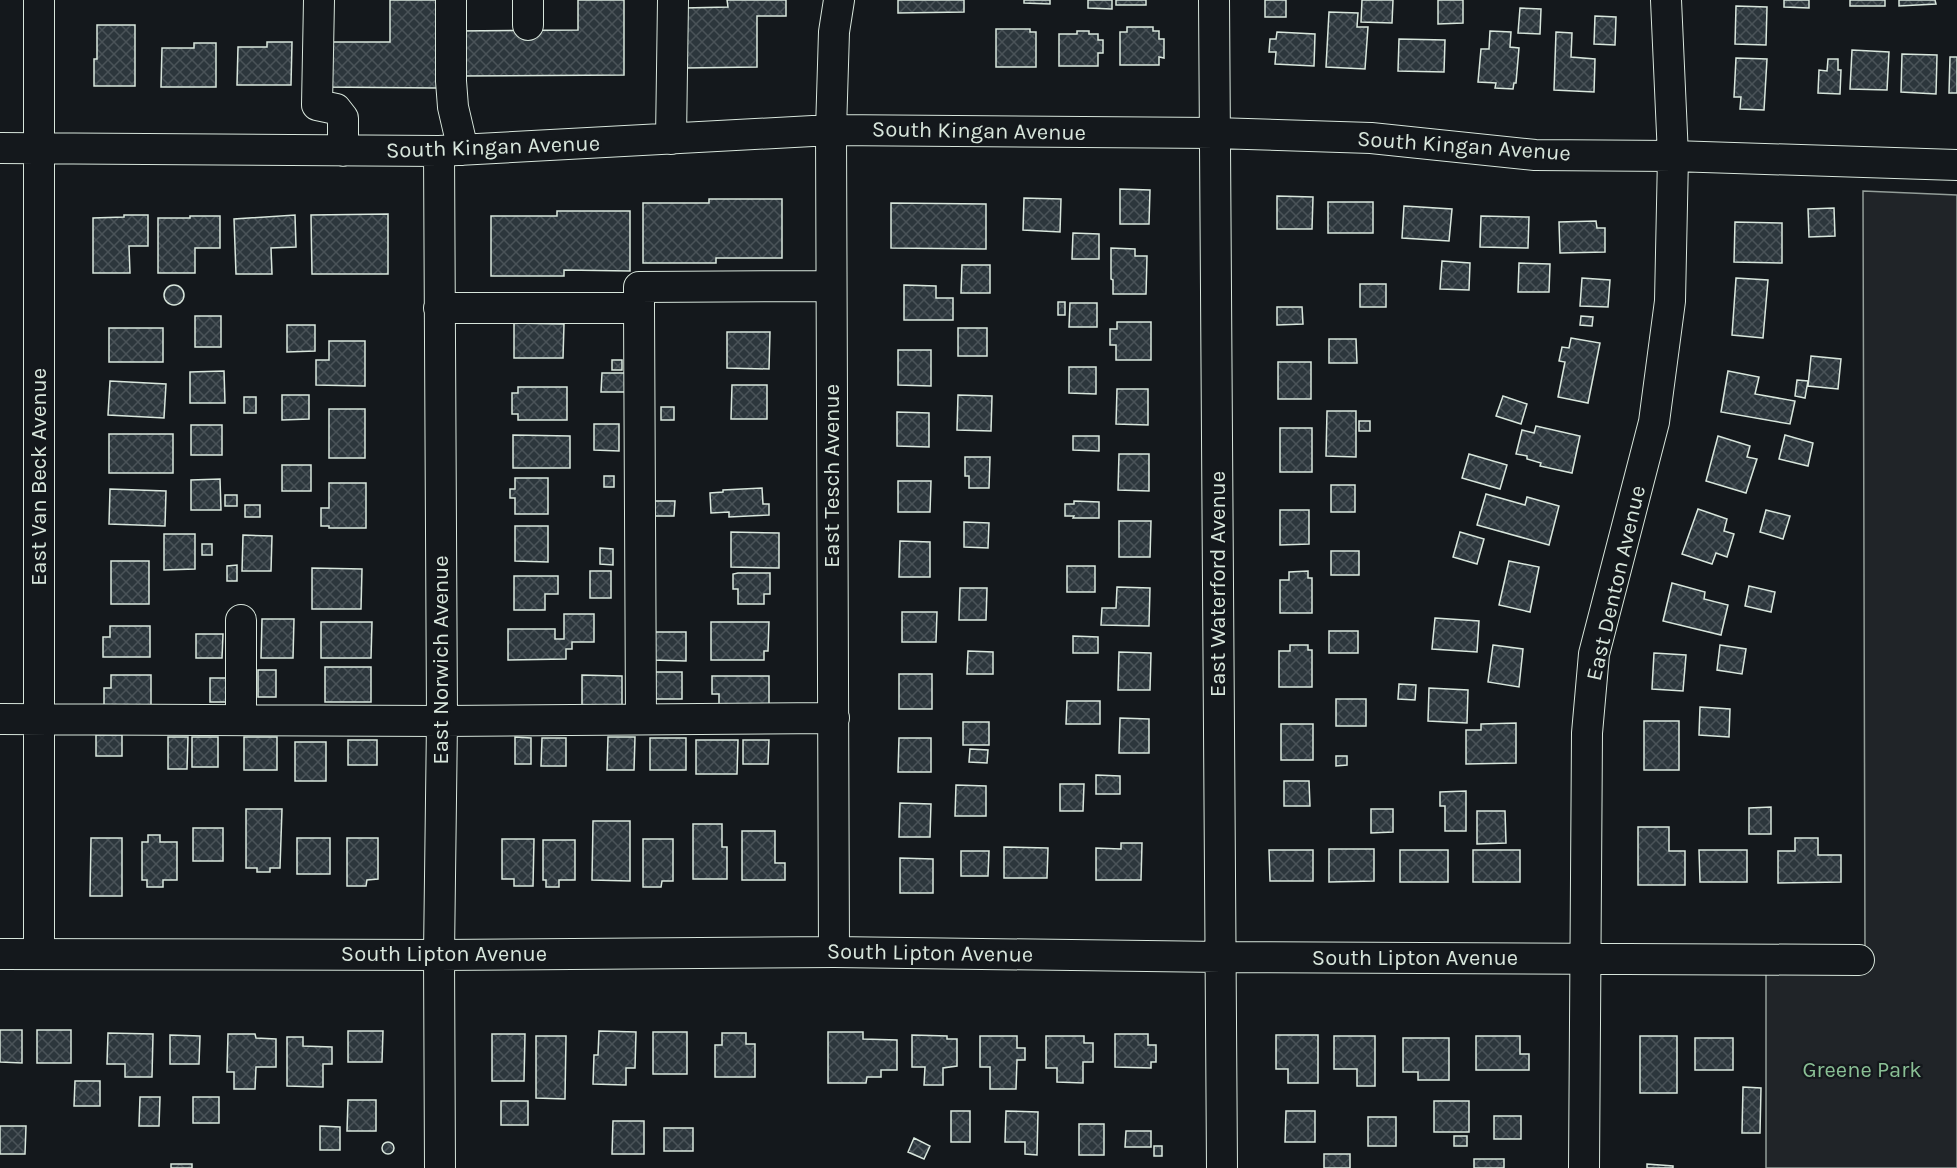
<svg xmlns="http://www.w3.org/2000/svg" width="1957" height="1168" font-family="Karla,sans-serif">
	<defs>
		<pattern id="building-cross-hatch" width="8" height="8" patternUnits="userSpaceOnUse" patternTransform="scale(1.5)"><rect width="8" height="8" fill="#2c363c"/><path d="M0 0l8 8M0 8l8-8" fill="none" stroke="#4a5358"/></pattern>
	</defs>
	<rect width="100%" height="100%" fill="#14181c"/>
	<path fill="#202428" stroke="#939e99" stroke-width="1.5" d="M1863,191L1957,195V1168H1766V956H1865Z"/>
	<path fill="url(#building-cross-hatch)" stroke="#d8e6dc" stroke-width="1.5" d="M390,0H437V88L321,87L322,42H390Z
		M578,0H624V75L457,76V31L578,30Z
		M727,0H786V16H757V67L685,68L684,8L728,7Z
		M898,0H964V12L898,13Z
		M1024,0H1050V4L1024,3Z
		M1088,0H1112V9L1088,8Z
		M1116,0H1146V5H1116Z
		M1265,0H1286V17H1265Z
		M1362,0H1393L1392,23L1361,22Z
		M1438,0H1463V23L1438,24Z
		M1784,0H1809V8L1784,7Z
		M1850,0H1885V6H1850Z
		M1899,0H1935L1936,4L1899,6Z
		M1736,6L1767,7L1766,45L1735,44Z
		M1520,8L1541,9L1540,34L1518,33Z
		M1329,12L1358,13L1357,27H1368L1365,69L1326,67Z
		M1595,16L1616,17L1615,45L1594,44Z
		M97,25H135V86H94V59H97Z
		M1127,27H1153V31H1159V39H1164V58L1159,57V65H1120V32H1127Z
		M996,29H1030V32H1036V67H996Z
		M1077,31H1089V34H1098V40H1103V53H1098V66H1059V34H1077Z
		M1490,31L1511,32L1510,47L1519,48L1516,83H1514L1513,89L1495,88L1496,83L1478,82L1481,49H1489Z
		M1277,32L1315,34L1314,66L1275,64L1276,52H1269L1270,39H1276Z
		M1556,32L1572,33L1571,57L1595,59L1594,92L1554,90Z
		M1399,39L1445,40L1444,72L1398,71Z
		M267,42H292L291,85H237L238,47H267Z
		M194,43H216V87H161L162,48H194Z
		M1852,50L1889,52L1887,90L1850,89Z
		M1902,54L1937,55L1936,94L1901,92Z
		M1950,57H1957V93H1949Z
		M1736,58L1767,59L1764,110L1740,109L1741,97H1734Z
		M1828,59H1838V70H1841L1840,94L1818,93L1819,70L1827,71Z
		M1120,189L1150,190L1149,224H1120Z
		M1277,196L1313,197L1312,229H1277Z
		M1024,198L1061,199L1060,232L1023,230Z
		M709,199H782V258H716V263H643V203H709Z
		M1328,202H1373V233H1328Z
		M891,203L986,204V249L891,248Z
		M1404,206L1452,209L1449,241L1402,238Z
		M1834,208L1835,236L1809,237L1808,209Z
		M557,211H630V271L564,270V276H491V216H557Z
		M388,214V274H312L311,215Z
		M124,215H148V246H129L130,273H93V218L124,217Z
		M295,215L296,247L271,248L272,274H236L234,219Z
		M190,216H220V248H195V273H158V218H190Z
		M1481,216L1529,217L1528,248L1480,247Z
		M1596,221L1597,228H1605V252L1560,253L1559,222Z
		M1735,222L1782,223V263L1734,262Z
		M1073,233L1099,234V259H1072Z
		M1111,248L1135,249V256H1147L1146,294H1113V280L1111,279Z
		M1442,261L1470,263L1469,290L1440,289Z
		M1519,263L1550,264L1549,292H1518Z
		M962,265H990V293H961Z
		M1582,278L1610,280L1608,307L1580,306Z
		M1736,278L1768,280L1763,338L1732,335Z
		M1360,284H1386V307H1360Z
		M164 295a10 10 0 1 1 20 0a10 10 0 1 1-20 0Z
		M904,285L936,286V298H953V320H904Z
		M1058,302H1065V315H1058Z
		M1070,303H1097V327H1069Z
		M1277,307H1302L1303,324L1277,325Z
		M195,316H221V347H195Z
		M1581,316L1593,317L1592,326L1580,325Z
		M1117,322H1151V360H1116V345H1110V329H1117Z
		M514,323L564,324L563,358H514Z
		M287,325H315V351L287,352Z
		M109,328H163V362H109Z
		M958,328H987V356H958Z
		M727,332H770L769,369L727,368Z
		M1571,338L1600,343L1588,403L1558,397L1565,362L1559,361L1562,347L1569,348Z
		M1329,339H1356L1357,363H1329Z
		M329,341H365V386L316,385V360H329Z
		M898,350H931V386L898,385Z
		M1811,356L1841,359L1838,389L1808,386Z
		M612,360H622V370H612Z
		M1278,362H1311V399H1278Z
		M1069,367H1096V394L1069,393Z
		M224,371L225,403H190V372Z
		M1728,371L1759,377L1755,394L1795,401L1790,424L1721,412Z
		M602,373H625V392H601Z
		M1797,380L1808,381L1805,398L1795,396Z
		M110,381L166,384L164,418L108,415Z
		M732,385H767V419H731Z
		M518,387H567V420H518V414H512V393H518Z
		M1117,389H1148V425L1116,424Z
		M282,395H309V419L282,420Z
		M958,395L992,396L991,431L957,430Z
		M1503,396L1527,404L1521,424L1496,416Z
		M244,397H256V413H244Z
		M661,407H674V420H661Z
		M329,409H365V458H329Z
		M1327,411H1356V457L1326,456Z
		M897,412L929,413V447L897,446Z
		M1359,421H1370V431H1359Z
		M594,424H619V451L594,450Z
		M191,425H222V455H191Z
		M1536,426L1580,436L1572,473L1540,466L1541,463L1527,459V456L1516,454L1522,430L1534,433Z
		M1280,428H1312V472H1280Z
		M109,434H173V473H109Z
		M513,435L570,436V468H513Z
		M1785,435L1813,443L1808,466L1779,459Z
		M1073,436H1099V451L1073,450Z
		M1718,436L1750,446L1747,457L1757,459L1746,493L1706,481Z
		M1119,454H1149V491L1118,490Z
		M1469,454L1507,465L1500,489L1462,478Z
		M965,457H990L989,488H969V476H965Z
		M282,465H311V491H282Z
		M604,476H614V487H604Z
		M515,478H548V514H515V498H510V489H515Z
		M220,479L221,510H191V480Z
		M898,481H931L930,512H898Z
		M329,483H366V528H329V526H321V508H329Z
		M1331,485H1355V512H1331Z
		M762,488L763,504H769V515L729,517V512L711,513L710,493L723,492V490Z
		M110,489L166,491L165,526L109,524Z
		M1486,494L1525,505L1527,497L1559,506L1549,545L1477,525Z
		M225,495H237V506H225Z
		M651,501H675L674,516H651Z
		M1074,501L1099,502V518H1073L1074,516H1065V504H1074Z
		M245,505H260V517H245Z
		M1698,509L1727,519L1724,531L1734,534L1727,557L1716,553L1712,564L1682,554Z
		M1280,510H1309V544L1280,545Z
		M1766,510L1790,516L1783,539L1760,532Z
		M1119,521H1151L1150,557H1119Z
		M964,522L989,523L988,548L964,547Z
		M515,526H548V562L515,561Z
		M731,532L779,533V568L731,567Z
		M1460,532L1484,539L1477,564L1453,557Z
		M164,534H195V569L164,570Z
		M243,535L272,536L271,571H242Z
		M900,541L930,542V577H899Z
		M202,544H212V555H202Z
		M600,548L613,549V565L600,564Z
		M1331,551H1359V575H1331Z
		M111,561H149V604H111Z
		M1509,561L1539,567L1530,612L1499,605Z
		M237,565V581H227V566Z
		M1067,566H1095V592H1067Z
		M312,568L362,569L361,609H312Z
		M590,571H611V598H590Z
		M1308,571V578H1312V613H1280V580H1289V572Z
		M738,573H770V594H764V604H738V589H733V574Z
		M514,576H558V594H545V610H514Z
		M1672,583L1705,592L1704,599L1728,605L1721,635L1663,621Z
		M1749,586L1775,592L1771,612L1745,606Z
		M1117,587L1150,588L1149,626L1101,625L1102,608H1116Z
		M960,588H987L986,620H959Z
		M902,612H937L936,642H902Z
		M564,614H594V642H572V649H566V659L508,660V629H555V639H564Z
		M1435,618L1479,621L1477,652L1432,649Z
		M262,619H294L293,658H261Z
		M321,622H372L371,658H321Z
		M711,622H769L768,651H764V660H711Z
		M110,626H150V657H103V637H110Z
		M1329,631H1358V653H1329Z
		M652,632H686V661L652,660Z
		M196,634H223L222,658H196Z
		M1073,636L1098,637V653H1073Z
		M1290,645H1308V650H1312V687H1279V651H1290Z
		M1493,645L1523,649L1519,687L1488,682Z
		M1720,645L1746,649L1742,674L1717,670Z
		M968,651L993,652V674H967Z
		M1119,652L1151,653L1150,690H1118Z
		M1654,653L1686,655L1683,691L1652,689Z
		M325,667H371V702H325Z
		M258,670H276V697H258Z
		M655,672H682V699H654Z
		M899,674H932V709H899Z
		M111,675H151V707L104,705V688H111Z
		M582,675L622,676V706L582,705Z
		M712,676H769V710H719V694H712Z
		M210,678H227V702H210Z
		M1399,684L1416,685L1415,700L1398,699Z
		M1429,688L1468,690L1467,723L1428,721Z
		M1336,699H1366V726H1336Z
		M1067,701H1100V724H1066Z
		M1700,707L1730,709L1729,737L1699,735Z
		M1120,718L1149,719V753H1119Z
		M1644,721H1679V770H1644Z
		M963,722H989V745H963Z
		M1516,723V763L1466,764V730H1481V724Z
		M1281,724H1313V760H1281Z
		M96,735H122V756H96Z
		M168,737H188L187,769H168Z
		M192,737H218V767H192Z
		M244,737H277V770H244Z
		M515,737L531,738V764H515Z
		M608,737H635L634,770H607Z
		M542,738H566V766H541Z
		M650,738H686V770H650Z
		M899,738H931V772H898Z
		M348,740H377V765H348Z
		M696,740H738L737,774H696Z
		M743,740H769L768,764H743Z
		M295,742H326V781H295Z
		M970,749L988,750L987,763L969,762Z
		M1336,756H1347V765L1336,766Z
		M1096,775L1120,776V794H1096Z
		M1284,781H1309L1310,806H1284Z
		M1060,784H1084L1083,811H1060Z
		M956,785L986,786V816H955Z
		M1466,791V831H1445V806H1440V792Z
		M900,803L931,804L930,837H899Z
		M1771,807V834H1749V808Z
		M246,809H282L280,868H270V872H257V868H246Z
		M1371,809H1393V832L1371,833Z
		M1477,811H1505L1506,843L1477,844Z
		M593,821H630V881L592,880Z
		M693,824H722V847H727V879H693Z
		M1638,827H1669V851H1685V885H1638Z
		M193,828H223V861H193Z
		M742,831H775V863H785V880H742Z
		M148,835H160V842H177V880H163V887H147V880H142V842H148Z
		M91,838H122V896H90Z
		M297,838H330V874H297Z
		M347,838H378V879L367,880L366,886H347Z
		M1795,838H1818V855H1841V882L1778,883V851H1795Z
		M502,839H534L533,886H514V879H502Z
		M643,839H673V881H662L661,887H643Z
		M543,840H575V880H559V887H546V880H543Z
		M1121,843H1142L1141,880H1096V848L1121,849Z
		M1004,847L1048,848L1047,878H1004Z
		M1329,849H1374V881L1329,882Z
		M1269,850H1313V881H1270Z
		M1400,850H1448V882H1400Z
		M1473,850H1520V882H1473Z
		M1699,850H1747V882H1700Z
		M961,851H989L988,876H961Z
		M900,858L933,859V893H900Z
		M0,1030H22V1063L0,1062Z
		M37,1030H71V1063H37Z
		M348,1031H383L382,1062H348Z
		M599,1031L636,1032L635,1068H626V1085L593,1084L594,1055H598Z
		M653,1032H687V1074H653Z
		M828,1032H863V1039L897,1040V1070H881V1077H867L866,1083H828Z
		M108,1033L153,1034L152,1077H125V1064H107Z
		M722,1033H746V1044H755V1077H715V1045H722Z
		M228,1034H255L256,1038L276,1039V1067H256L255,1089H234V1072H227Z
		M492,1034H525L524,1081H492Z
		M1115,1034H1148V1045H1156V1062H1151V1068L1115,1067Z
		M170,1035L200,1036L199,1064H170Z
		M912,1035L947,1036V1039H957V1066L943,1068V1085H924L925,1067H912Z
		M1276,1035H1318V1083H1288V1069H1276Z
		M536,1036H566L565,1099L536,1098Z
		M980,1036H1017V1048H1025V1060H1017L1016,1089H990V1067H980Z
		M1046,1036H1084V1043H1093V1062H1083V1083L1057,1082V1068H1046Z
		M1334,1036H1375V1086H1357V1069H1334Z
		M1476,1036H1520V1054H1529V1070H1476Z
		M1640,1036H1677V1093H1640Z
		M287,1037H303V1046L332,1047V1064H323V1087L287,1086Z
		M1403,1038H1449V1080H1418V1072H1403Z
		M1695,1038H1733V1070H1695Z
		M75,1081H100V1106H74Z
		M1743,1087L1761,1088L1760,1133H1742Z
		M140,1097H160L159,1126H139Z
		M193,1097H219V1123H193Z
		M348,1100H376V1131H347Z
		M501,1101H528V1125H501Z
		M1434,1101H1469V1132H1434Z
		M951,1111H970V1142H951Z
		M1006,1111L1038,1112L1037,1155L1025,1154V1142H1005Z
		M1286,1111H1315V1142H1285Z
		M1494,1116H1521V1139H1494Z
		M1368,1117H1396V1146H1368Z
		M613,1121H644V1154H612Z
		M1079,1124H1104V1155H1079Z
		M0,1126H26L25,1154H0Z
		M320,1126L340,1127V1150H320Z
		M664,1128H693V1151H664Z
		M1126,1131H1151V1147H1125Z
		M1454,1136H1467V1146H1454Z
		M914,1138L930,1146L924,1159L908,1152Z
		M382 1148a6 6 0 1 1 12 0a6 6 0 1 1-12 0Z
		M1154,1146H1162V1156H1154Z
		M1324,1154H1350V1168H1324Z
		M1474,1159H1504V1168H1474Z
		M171,1164H192V1168H171Z
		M1647,1164L1673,1166V1168H1647Z"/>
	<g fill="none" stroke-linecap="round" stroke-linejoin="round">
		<defs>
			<path id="minor" d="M39,0V954
				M319,0L317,105L336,109L343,118V151
				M451,0V81L453,107L463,150
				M528,0V25
				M1214,0L1222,1168
				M671,139L673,0
				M0,148L439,151L831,130L1215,133L1371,138L1535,155L1673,156L1957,165
				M439,151L442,721L439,955L440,1168
				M439,308H639L641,719
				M639,308V287L831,286
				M241,620V719
				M0,719L442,721L834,718
				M834,952L831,130L834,32L839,0
				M0,954L439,955L834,952L1221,957L1859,960
				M1584,1168L1587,733L1594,654L1654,422L1670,301L1673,156L1666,0"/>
		</defs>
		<use href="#minor" stroke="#d8e6dc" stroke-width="32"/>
		<use href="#minor" stroke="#14181c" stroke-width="30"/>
	</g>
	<g text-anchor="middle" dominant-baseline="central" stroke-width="4.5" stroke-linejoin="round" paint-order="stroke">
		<g font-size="22" fill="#d8e6dc" stroke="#14181c">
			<text transform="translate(979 131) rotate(1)">South Kingan Avenue</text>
			<text transform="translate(1464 146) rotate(4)">South Kingan Avenue</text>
			<text transform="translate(493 147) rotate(-2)">South Kingan Avenue</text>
			<text transform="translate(832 476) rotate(-90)">East Tesch Avenue</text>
			<text transform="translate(39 477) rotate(-90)">East Van Beck Avenue</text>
			<text transform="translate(1616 583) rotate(-77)">East Denton Avenue</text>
			<text transform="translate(1218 584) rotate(-90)">East Waterford Avenue</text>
			<text transform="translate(441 660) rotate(-90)">East Norwich Avenue</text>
			<text transform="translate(930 953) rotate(1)">South Lipton Avenue</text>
			<text x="444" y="954">South Lipton Avenue</text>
			<text x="1415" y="958">South Lipton Avenue</text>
		</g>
		<g font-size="22" fill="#8ac095" stroke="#14181c">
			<text x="1862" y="1070">Greene Park</text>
		</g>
	</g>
</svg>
